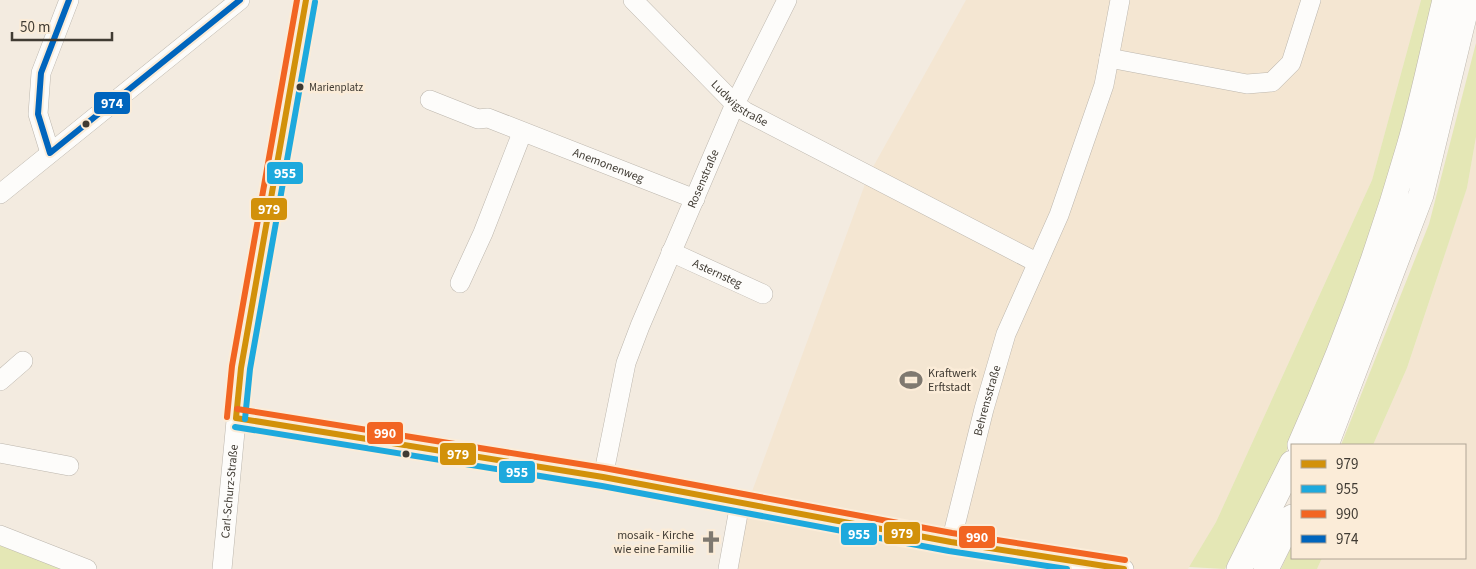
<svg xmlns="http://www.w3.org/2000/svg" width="1476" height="569" font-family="'Source Sans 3',sans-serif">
	<rect width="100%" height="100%" fill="#f3ebe0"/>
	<path fill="#f4e6d2" d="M966,0H1421L1372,180L1216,522L1188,569H733L743,516L868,176Z
		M1476,137V569H1317L1322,558H1465V445H1373L1407,368L1467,188Z"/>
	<path fill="#e4e7b5" d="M1421,0H1436L1415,93L1362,258L1290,444L1225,569L1189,567L1216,522L1372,180Z
		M1476,43V137L1467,188L1407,368L1373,445H1341L1429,224Z
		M0,543L67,569H0Z
		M1292,545V558H1322L1317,569H1281Z"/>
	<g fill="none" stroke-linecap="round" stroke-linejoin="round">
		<defs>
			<g id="minor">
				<path id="s1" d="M633,0L735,104L746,112L1036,262"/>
				<path d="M1109,58L1247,84L1272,82L1291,63L1311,0"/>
				<path id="s2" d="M430,100L478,119L488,118L695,199"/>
				<path d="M50,153L38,114L41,73L69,0"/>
				<path d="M0,194L240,0"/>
				<path id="s3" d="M671,252L763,294"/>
				<path d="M460,283L483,233L522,133"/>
				<path d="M0,381L23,361"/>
				<path d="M236,418L603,477L951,542L1124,569"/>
				<path d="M0,453L69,466"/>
				<path id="s4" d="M603,477L626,363L640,326L735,104L787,0"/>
				<path d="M0,535L87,569"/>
				<path id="s5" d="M951,542L984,409L1006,334L1059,215L1104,85L1120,0"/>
				<path id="s6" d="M222,569L241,368L306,0"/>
				<path d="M728,569L740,503"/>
			</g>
			<path id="major" d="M1300,445C1343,349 1380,248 1409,147C1423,99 1433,49 1445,0
				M1326,445L1421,195L1468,0
				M1239,569L1292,463
				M1266,569L1292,517"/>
		</defs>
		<use href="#minor" stroke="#bcb6ad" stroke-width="20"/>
		<use href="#major" stroke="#bcb6ad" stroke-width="26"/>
		<use href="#minor" stroke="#fdfcfa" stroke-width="19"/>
		<use href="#major" stroke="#fdfcfa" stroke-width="25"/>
		<defs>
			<path id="bus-1" d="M236,418L603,477L951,542L1124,569
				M236,418L241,368L306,0"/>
			<path id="bus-2" d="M245,419L250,369L315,2
				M235,427L602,486L949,551L1067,569"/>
			<path id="bus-3" d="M237,409L604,468L952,533L1125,560
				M227,417L232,366L297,0"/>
			<path id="bus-4" d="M69,0L41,73L38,114L50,153L240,0"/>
		</defs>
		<use href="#bus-1" stroke="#fbecd8" stroke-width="10"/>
		<use href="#bus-2" stroke="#fbecd8" stroke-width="10"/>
		<use href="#bus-3" stroke="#fbecd8" stroke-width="10"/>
		<use href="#bus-4" stroke="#fbecd8" stroke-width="10"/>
		<use href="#bus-1" stroke="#d2910a" stroke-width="6"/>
		<use href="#bus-2" stroke="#1ea9dd" stroke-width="6"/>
		<use href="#bus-3" stroke="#f26522" stroke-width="6"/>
		<use href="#bus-4" stroke="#0065bd" stroke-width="6"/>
	</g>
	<defs>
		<symbol id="stadium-bare" viewBox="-9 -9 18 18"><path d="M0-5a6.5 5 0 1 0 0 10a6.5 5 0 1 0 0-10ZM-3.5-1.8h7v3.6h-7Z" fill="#7f7970" stroke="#fbecd8" stroke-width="2.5" paint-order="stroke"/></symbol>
		<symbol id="church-bare" viewBox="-9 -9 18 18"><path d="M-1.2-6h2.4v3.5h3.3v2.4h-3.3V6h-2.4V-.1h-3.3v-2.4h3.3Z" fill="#7f7970" stroke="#fbecd8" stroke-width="2.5" paint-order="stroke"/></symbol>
	</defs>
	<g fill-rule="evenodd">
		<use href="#stadium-bare" x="895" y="364" width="32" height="32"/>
		<use href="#church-bare" x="695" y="526" width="32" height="32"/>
	</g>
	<g fill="#403b33" stroke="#fbecd8" stroke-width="2">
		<circle cx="300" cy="87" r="4.5"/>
		<circle cx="86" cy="124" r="4.5"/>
		<circle cx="406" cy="454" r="4.5"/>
	</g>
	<g text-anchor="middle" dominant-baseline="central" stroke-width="5" stroke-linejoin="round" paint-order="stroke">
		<g font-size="11" fill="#403b33" stroke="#fbecd8" text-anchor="start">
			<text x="309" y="87">Marienplatz</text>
		</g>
		<g font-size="12" fill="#403b33" stroke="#fbecd8">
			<text stroke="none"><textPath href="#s1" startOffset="149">Ludwigstraße</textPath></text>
			<text stroke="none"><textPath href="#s2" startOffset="191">Anemonenweg</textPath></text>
			<text stroke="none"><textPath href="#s4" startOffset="316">Rosenstraße</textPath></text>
			<text stroke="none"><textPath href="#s3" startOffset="51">Asternsteg</textPath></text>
			<text stroke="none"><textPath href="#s5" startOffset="146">Behrensstraße</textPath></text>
			<text stroke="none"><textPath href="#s6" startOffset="78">Carl-Schurz-Straße</textPath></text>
		</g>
		<g font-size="12" fill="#403b33" stroke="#fbecd8" text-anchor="start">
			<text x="928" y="373">Kraftwerk<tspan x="928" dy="14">Erftstadt</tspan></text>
			<text x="694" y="535" text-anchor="end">mosaik - Kirche<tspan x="694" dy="14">wie eine Familie</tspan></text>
		</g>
	</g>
	<g stroke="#fbecd8" stroke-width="2">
		<rect x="93" y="91" width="38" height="24" rx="5" fill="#0065bd"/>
		<rect x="266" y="161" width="38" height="24" rx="5" fill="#1ea9dd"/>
		<rect x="250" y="197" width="38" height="24" rx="5" fill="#d2910a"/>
		<rect x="366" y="421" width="38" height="24" rx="5" fill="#f26522"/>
		<rect x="439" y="442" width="38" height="24" rx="5" fill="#d2910a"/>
		<rect x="498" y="460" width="38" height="24" rx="5" fill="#1ea9dd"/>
		<rect x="883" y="521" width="38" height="24" rx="5" fill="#d2910a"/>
		<rect x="840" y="522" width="38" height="24" rx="5" fill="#1ea9dd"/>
		<rect x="958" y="525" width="38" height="24" rx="5" fill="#f26522"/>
	</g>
	<g font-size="14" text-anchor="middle" font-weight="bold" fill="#fff">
		<text x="112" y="108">974</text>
		<text x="285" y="178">955</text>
		<text x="269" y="214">979</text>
		<text x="385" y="438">990</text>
		<text x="458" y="459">979</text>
		<text x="517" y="477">955</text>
		<text x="902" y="538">979</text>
		<text x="859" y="539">955</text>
		<text x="977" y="542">990</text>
	</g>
	<rect x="1291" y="444" width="175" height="115" fill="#fbecd8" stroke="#b0a596"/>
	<rect x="1301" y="460" width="25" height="8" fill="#d2910a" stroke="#b0a596"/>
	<text x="1336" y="469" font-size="15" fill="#403b33">979</text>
	<rect x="1301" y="485" width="25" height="8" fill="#1ea9dd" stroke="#b0a596"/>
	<text x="1336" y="494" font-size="15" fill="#403b33">955</text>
	<rect x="1301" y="510" width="25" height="8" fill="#f26522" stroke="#b0a596"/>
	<text x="1336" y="519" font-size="15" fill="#403b33">990</text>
	<rect x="1301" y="535" width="25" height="8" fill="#0065bd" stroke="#b0a596"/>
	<text x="1336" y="544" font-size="15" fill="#403b33">974</text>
	<path d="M12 32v8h100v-8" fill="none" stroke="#403b33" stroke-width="2.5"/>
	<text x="20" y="32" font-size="15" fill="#403b33" stroke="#fbecd8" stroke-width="4" paint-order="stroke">50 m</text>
</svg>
